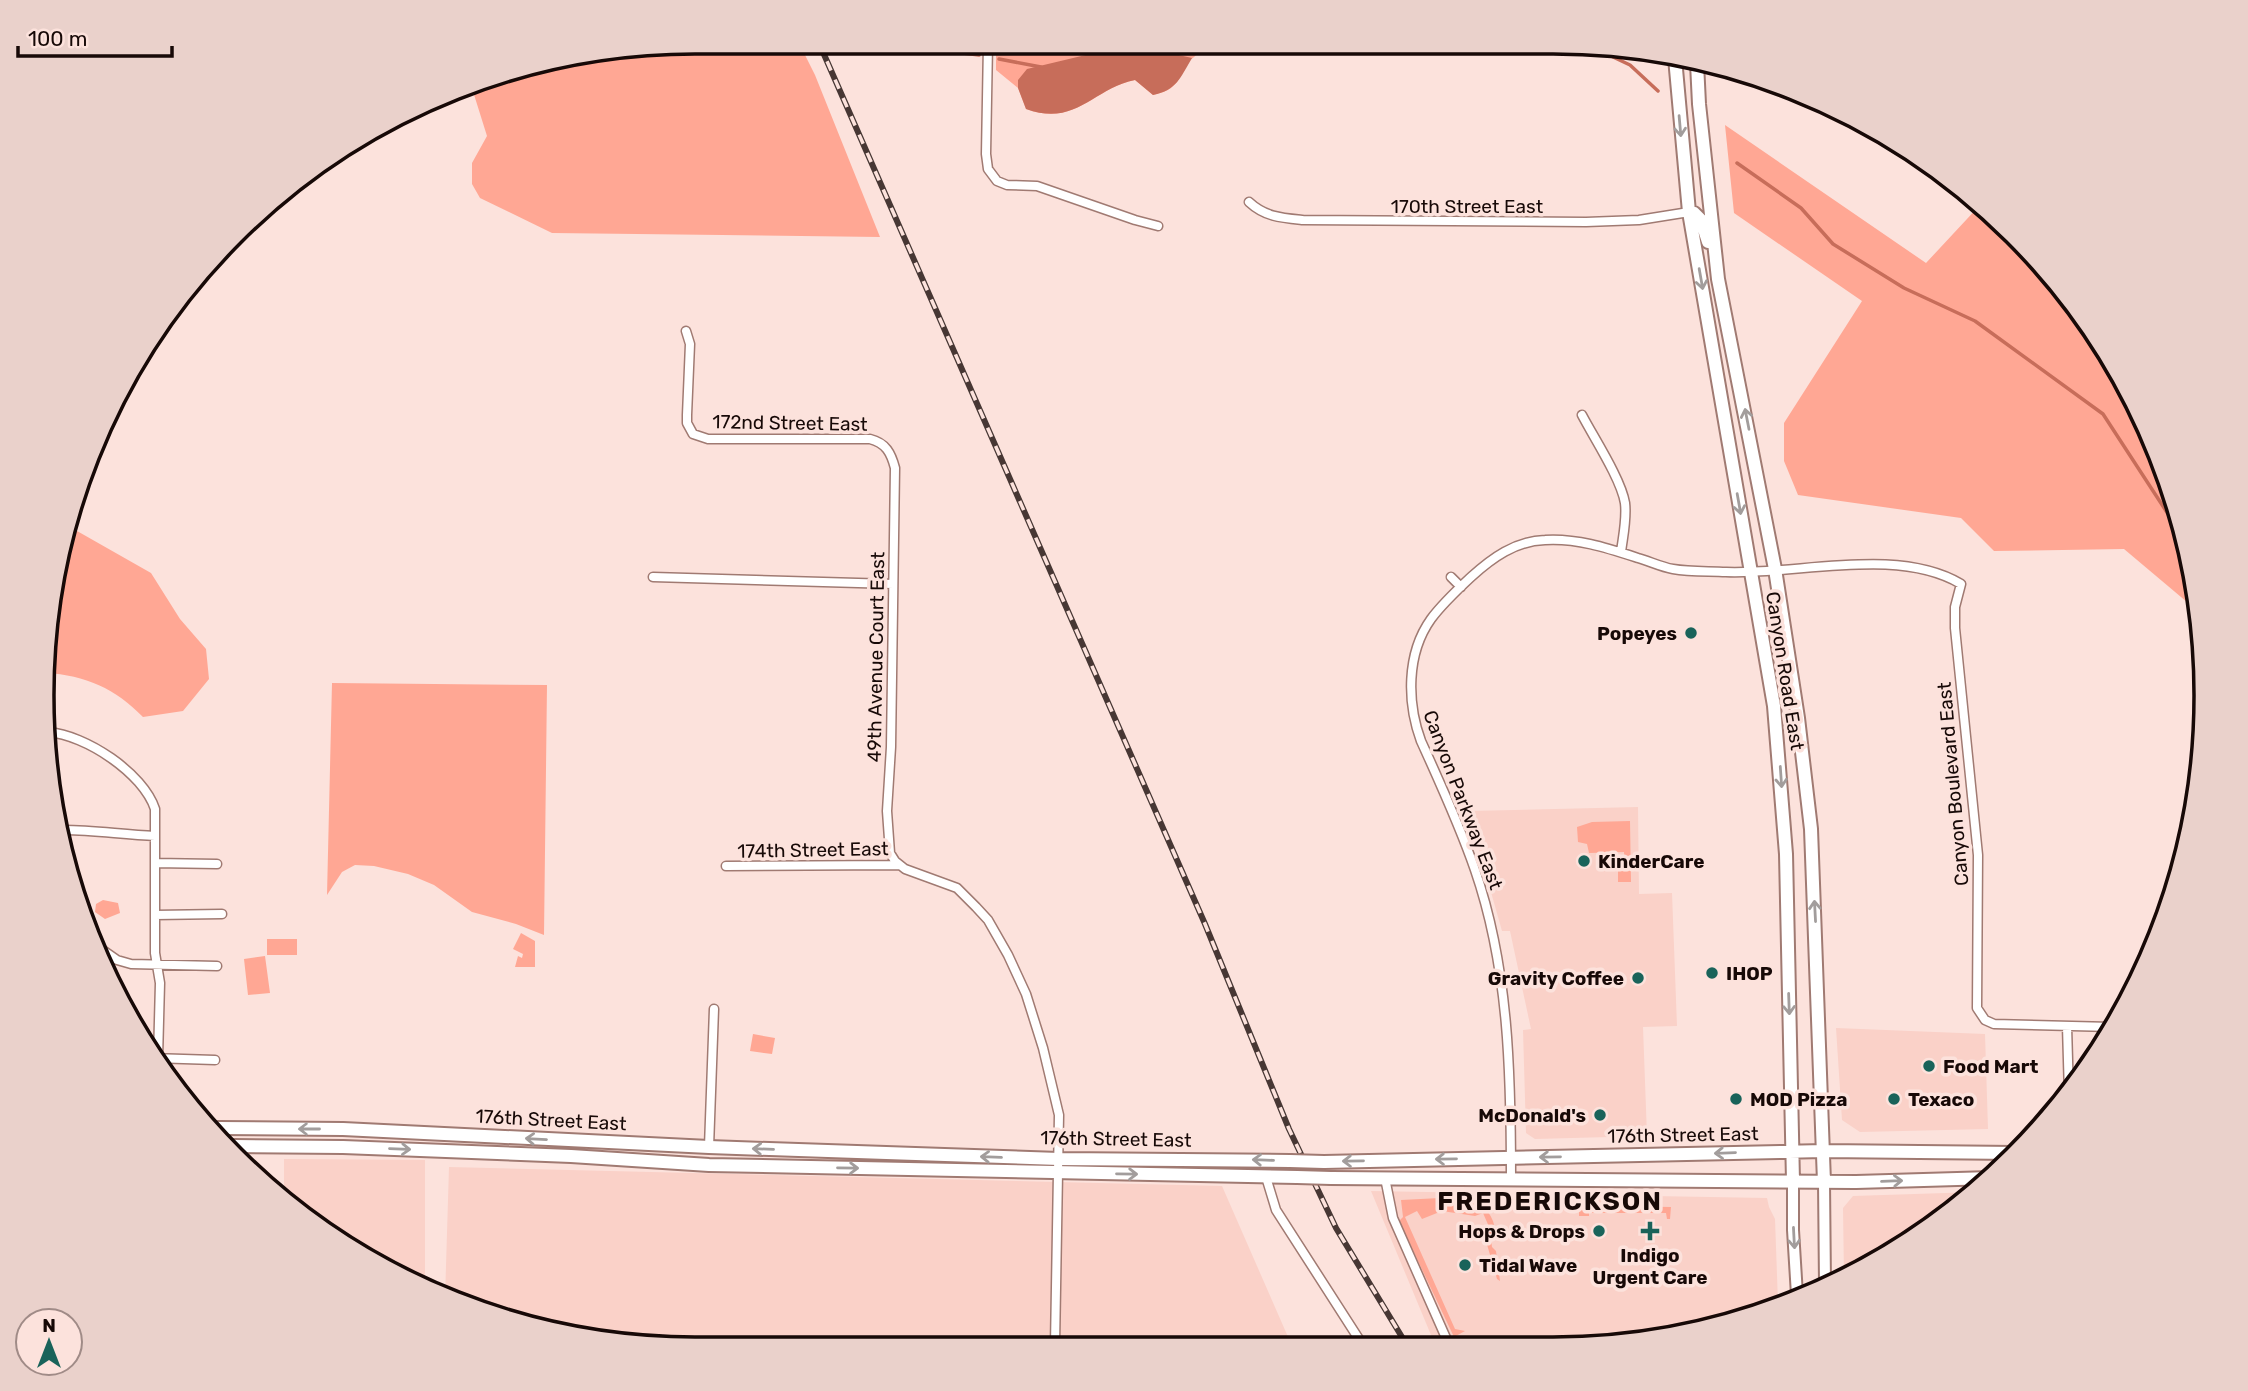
<svg xmlns="http://www.w3.org/2000/svg" width="2248" height="1391" font-family="Rubik,sans-serif">
	<rect width="100%" height="100%" fill="#fce2dc"/>
	<path fill="#fad1c8" d="M1638,807L1639,894L1672,893L1677,1026L1643,1027L1647,1136L1535,1139L1526,1133L1523,1030L1531,1029L1510,931H1502L1468,811Z
		M1836,1028L1985,1034L1988,1129L1860,1132L1842,1120Z
		M284,1159L425,1160V1287L298,1214L284,1199Z
		M449,1167L1222,1186L1292,1346L611,1343L445,1299Z
		M1371,1191L1767,1198L1769,1207L1775,1219L1778,1303L1722,1327L1596,1348L1436,1347Z
		M1976,1192L1879,1262L1844,1276L1843,1208L1853,1196Z"/>
	<path fill="#ffa794" d="M695,42L799,43L815,75L880,237L552,233L480,198L472,184V163L487,136L471,85L486,77Z
		M996,44L1214,45C1208,49 1199,52 1194,57C1175,72 1186,88 1153,95L1135,80C1092,89 1076,127 1026,109L1018,88L996,70Z
		M1725,125L1926,263L1980,205L2044,264L2118,368L2171,485L2200,613L2124,549L1994,551L1961,518L1798,495L1784,461V423L1862,301L1734,213Z
		M70,527L151,573L180,619L206,649L209,679L183,711L143,717C116,689 85,675 46,673Z
		M332,683L547,685L544,935L516,924L472,912L434,885L408,874L374,866L355,865L342,872L327,895Z
		M1630,821L1631,882H1618V870H1625L1624,852L1589,853L1587,844L1578,842L1577,827L1592,822Z
		M103,900L118,903L120,913L105,919L95,912L96,904Z
		M521,933L535,941V967H515L518,956L522,958L523,954L513,949Z
		M267,939H297V955H267Z
		M265,956L270,993L248,995L244,959Z
		M753,1034L775,1038L772,1054L750,1051Z
		M1440,1198L1474,1199C1489,1209 1496,1221 1496,1239L1491,1240L1492,1247L1496,1251L1500,1281L1497,1279L1486,1241V1234L1490,1229L1483,1213L1475,1216L1442,1211L1422,1219L1417,1211L1405,1217L1455,1329L1465,1331L1454,1337L1399,1221L1403,1217L1401,1200Z
		M1605,1206L1671,1207L1670,1219H1667L1666,1213H1589V1216H1579V1207Z"/>
	<path fill="#c76d5a" d="M1152,49L1192,58C1180,78 1177,90 1153,95L1135,80C1092,89 1076,127 1026,109L1018,88V80L1027,69L1094,53Z"/>
	<g fill="none" stroke-linecap="round" stroke-linejoin="round">
		<path stroke="#c76d5a" stroke-width="3.5" d="M881,43L979,55
			M1592,47L1630,65L1658,91
			M1170,54L1191,45
			M999,59L1041,67
			M1737,163L1801,208L1833,244L1904,288L1975,321L2103,414L2183,537"/>
		<defs>
			<path id="minor" d="M988,44L986,154L988,169L997,181L1007,185L1037,186L1135,220L1158,226
				M1249,202C1265,217 1282,218 1303,220L1586,222L1639,220L1689,212
				M686,331L690,344L687,415V423L693,434L708,439H870C886,443 891,453 895,468L891,747L887,811L890,853L895,861L905,869L957,888L976,907L988,920L1008,955L1026,994L1043,1048L1059,1115L1055,1345
				M1582,415C1594,438 1621,479 1625,503C1627,519 1623,536 1621,552
				M653,577L893,584
				M1451,577L1461,587
				M48,732C86,735 143,773 155,809V953L160,983L158,1058
				M64,830C95,830 124,835 155,836
				M155,863L217,864
				M726,866L899,865
				M155,915L222,914
				M97,946L117,960L131,964L217,966
				M2067,1026L2069,1095
				M152,1058L215,1060
				M709,1147L714,1009
				M1266,1177L1276,1210L1364,1347
				M1385,1178L1393,1218L1450,1347
				M1511,1178C1511,1075 1509,968 1475,870C1460,826 1440,783 1421,741C1407,703 1406,654 1431,619C1442,604 1457,590 1471,577C1492,558 1515,541 1545,540C1577,538 1607,548 1638,558C1649,561 1661,567 1673,569C1690,572 1709,571 1726,572C1798,575 1897,546 1961,584L1955,607V628L1978,855L1977,1008L1985,1020L1994,1024L2112,1027"/>
			<path id="secondary" d="M1793,1181V1230L1797,1295
				M1824,1182L1825,1284"/>
			<path id="primary" d="M1675,58L1689,212L1774,706L1786,854L1793,1181
				M1697,63L1699,104L1718,279L1775,569L1798,718L1811,829L1824,1182
				M1689,212L1694,213L1701,220L1708,242
				M218,1128L343,1129L709,1147L1059,1159L1290,1161
				M234,1146L343,1147L571,1156L709,1165L1297,1177
				M1324,1162L1824,1151L2015,1153
				M1331,1178L1856,1182L1991,1178"/>
		</defs>
		<use href="#minor" stroke="#a07a72" stroke-width="11"/>
		<use href="#secondary" stroke="#a07a72" stroke-width="14"/>
		<use href="#primary" stroke="#a07a72" stroke-width="16"/>
		<use href="#minor" stroke="#fff" stroke-width="8"/>
		<use href="#secondary" stroke="#fff" stroke-width="10"/>
		<use href="#primary" stroke="#fff" stroke-width="12"/>
		<defs>
			<path id="rail" d="M819,43L1205,924L1289,1129L1336,1228L1408,1347"/>
		</defs>
		<use href="#rail" stroke="#473734" stroke-width="6"/>
		<use href="#rail" stroke="#fce2dc" stroke-width="3.5" stroke-dasharray="10" stroke-linecap="butt"/>
		<defs>
			<path id="primary-bridge" d="M1290,1161L1324,1162
				M1297,1177L1331,1178"/>
		</defs>
		<use href="#primary-bridge" stroke="#a07a72" stroke-width="16" stroke-linecap="butt"/>
		<use href="#primary-bridge" stroke="#fff" stroke-width="12"/>
	</g>
	<defs><path id="oneway-shaft" d="M-6 0H5M1.5-3L5.5 0L1.5 3" fill="none" stroke-width="1.6" stroke-linecap="round" stroke-linejoin="round" transform="scale(1.75)"/></defs>
	<g stroke="#a29d9c">
		<use href="#oneway-shaft" transform="translate(1680 126) rotate(85)"/>
		<use href="#oneway-shaft" transform="translate(1701 279) rotate(80)"/>
		<use href="#oneway-shaft" transform="translate(1747 419) rotate(-101)"/>
		<use href="#oneway-shaft" transform="translate(1739 504) rotate(80)"/>
		<use href="#oneway-shaft" transform="translate(1781 777) rotate(86)"/>
		<use href="#oneway-shaft" transform="translate(1815 911) rotate(-93)"/>
		<use href="#oneway-shaft" transform="translate(1789 1004) rotate(88)"/>
		<use href="#oneway-shaft" transform="translate(309 1129) rotate(-180)"/>
		<use href="#oneway-shaft" transform="translate(536 1139) rotate(-177)"/>
		<use href="#oneway-shaft" transform="translate(400 1149) rotate(2)"/>
		<use href="#oneway-shaft" transform="translate(763 1149) rotate(-178)"/>
		<use href="#oneway-shaft" transform="translate(1725 1153) rotate(178)"/>
		<use href="#oneway-shaft" transform="translate(991 1157) rotate(-178)"/>
		<use href="#oneway-shaft" transform="translate(1550 1157) rotate(179)"/>
		<use href="#oneway-shaft" transform="translate(1446 1159) rotate(179)"/>
		<use href="#oneway-shaft" transform="translate(1263 1160) rotate(-178)"/>
		<use href="#oneway-shaft" transform="translate(1353 1161) rotate(179)"/>
		<use href="#oneway-shaft" transform="translate(848 1168) rotate(1)"/>
		<use href="#oneway-shaft" transform="translate(1127 1174) rotate(1)"/>
		<use href="#oneway-shaft" transform="translate(1892 1181) rotate(-2)"/>
		<use href="#oneway-shaft" transform="translate(1794 1238) rotate(87)"/>
	</g>
	<g fill="#19635a" stroke="#fce2dc" stroke-width="2.5">
		<circle cx="1691" cy="633" r="7"/>
		<circle cx="1584" cy="861" r="7"/>
		<circle cx="1712" cy="973" r="7"/>
		<circle cx="1638" cy="978" r="7"/>
		<circle cx="1929" cy="1066" r="7"/>
		<circle cx="1736" cy="1099" r="7"/>
		<circle cx="1894" cy="1099" r="7"/>
		<circle cx="1600" cy="1115" r="7"/>
		<circle cx="1599" cy="1231" r="7"/>
		<path d="M1646.5 1220.5h7v7h7v7h-7v7h-7v-7h-7v-7h7z"/>
		<circle cx="1465" cy="1265" r="7"/>
	</g>
	<g text-anchor="middle" dominant-baseline="central" stroke-width="7" stroke-linejoin="round" paint-order="stroke">
		<g font-size="19" fill="#170907" stroke="#fce2dc">
			<text x="1467" y="206">170th Street East</text>
			<text transform="translate(790 423) rotate(1)">172nd Street East</text>
			<text transform="translate(876 657) rotate(-89)">49th Avenue Court East</text>
			<text transform="translate(1785 671) rotate(81)">Canyon Road East</text>
			<text transform="translate(1953 784) rotate(-95)">Canyon Boulevard East</text>
			<text transform="translate(1463 800) rotate(69)">Canyon Parkway East</text>
			<text transform="translate(813 850) rotate(-1)">174th Street East</text>
			<text transform="translate(551 1120) rotate(3)">176th Street East</text>
			<text transform="translate(1683 1135) rotate(-1)">176th Street East</text>
			<text transform="translate(1116 1139) rotate(1)">176th Street East</text>
		</g>
		<g font-size="19" font-weight="bold" fill="#170907" stroke="#fce2dc" text-anchor="start">
			<text x="1677" y="633" text-anchor="end">Popeyes</text>
			<text x="1598" y="861">KinderCare</text>
			<text x="1726" y="973">IHOP</text>
			<text x="1624" y="978" text-anchor="end">Gravity Coffee</text>
			<text x="1943" y="1066">Food Mart</text>
			<text x="1750" y="1099">MOD Pizza</text>
			<text x="1908" y="1099">Texaco</text>
			<text x="1586" y="1115" text-anchor="end">McDonald's</text>
			<text x="1585" y="1231" text-anchor="end">Hops &amp; Drops</text>
			<text x="1650" y="1255" text-anchor="middle">Indigo<tspan x="1650" dy="22">Urgent Care</tspan></text>
			<text x="1479" y="1265">Tidal Wave</text>
		</g>
		<g font-size="26" font-weight="bold" letter-spacing="2" fill="#170907" stroke="#fce2dc">
			<text x="1550" y="1201">FREDERICKSON</text>
		</g>
	</g>
	<path d="M0 0H2248V1391H0ZM695 54H1553A641 641 0 0 1 2194 695V696A641 641 0 0 1 1553 1337H695A641 641 0 0 1 54 696V695A641 641 0 0 1 695 54Z" fill="#ead1cb" fill-rule="evenodd"/>
	<path fill="none" stroke="#170907" stroke-width="3.5" d="M695 54H1553A641 641 0 0 1 2194 695V696A641 641 0 0 1 1553 1337H695A641 641 0 0 1 54 696V695A641 641 0 0 1 695 54Z"/>
	<g transform="translate(49 1342)"><circle r="33" fill="#fce2dc" stroke="#a08b87" stroke-width="2"/>
	<path d="M0-5L12 26L0 18L-12 26Z" fill="#19635a"/>
	<text y="-10" font-size="19" font-weight="bold" text-anchor="middle" fill="#170907">N</text>
	</g>
	<path d="M18 46v10h154v-10" fill="none" stroke="#170907" stroke-width="3.5"/>
	<text x="28" y="46" font-size="21" fill="#170907" stroke="#fce2dc" stroke-width="5" paint-order="stroke">100 m</text>
</svg>
